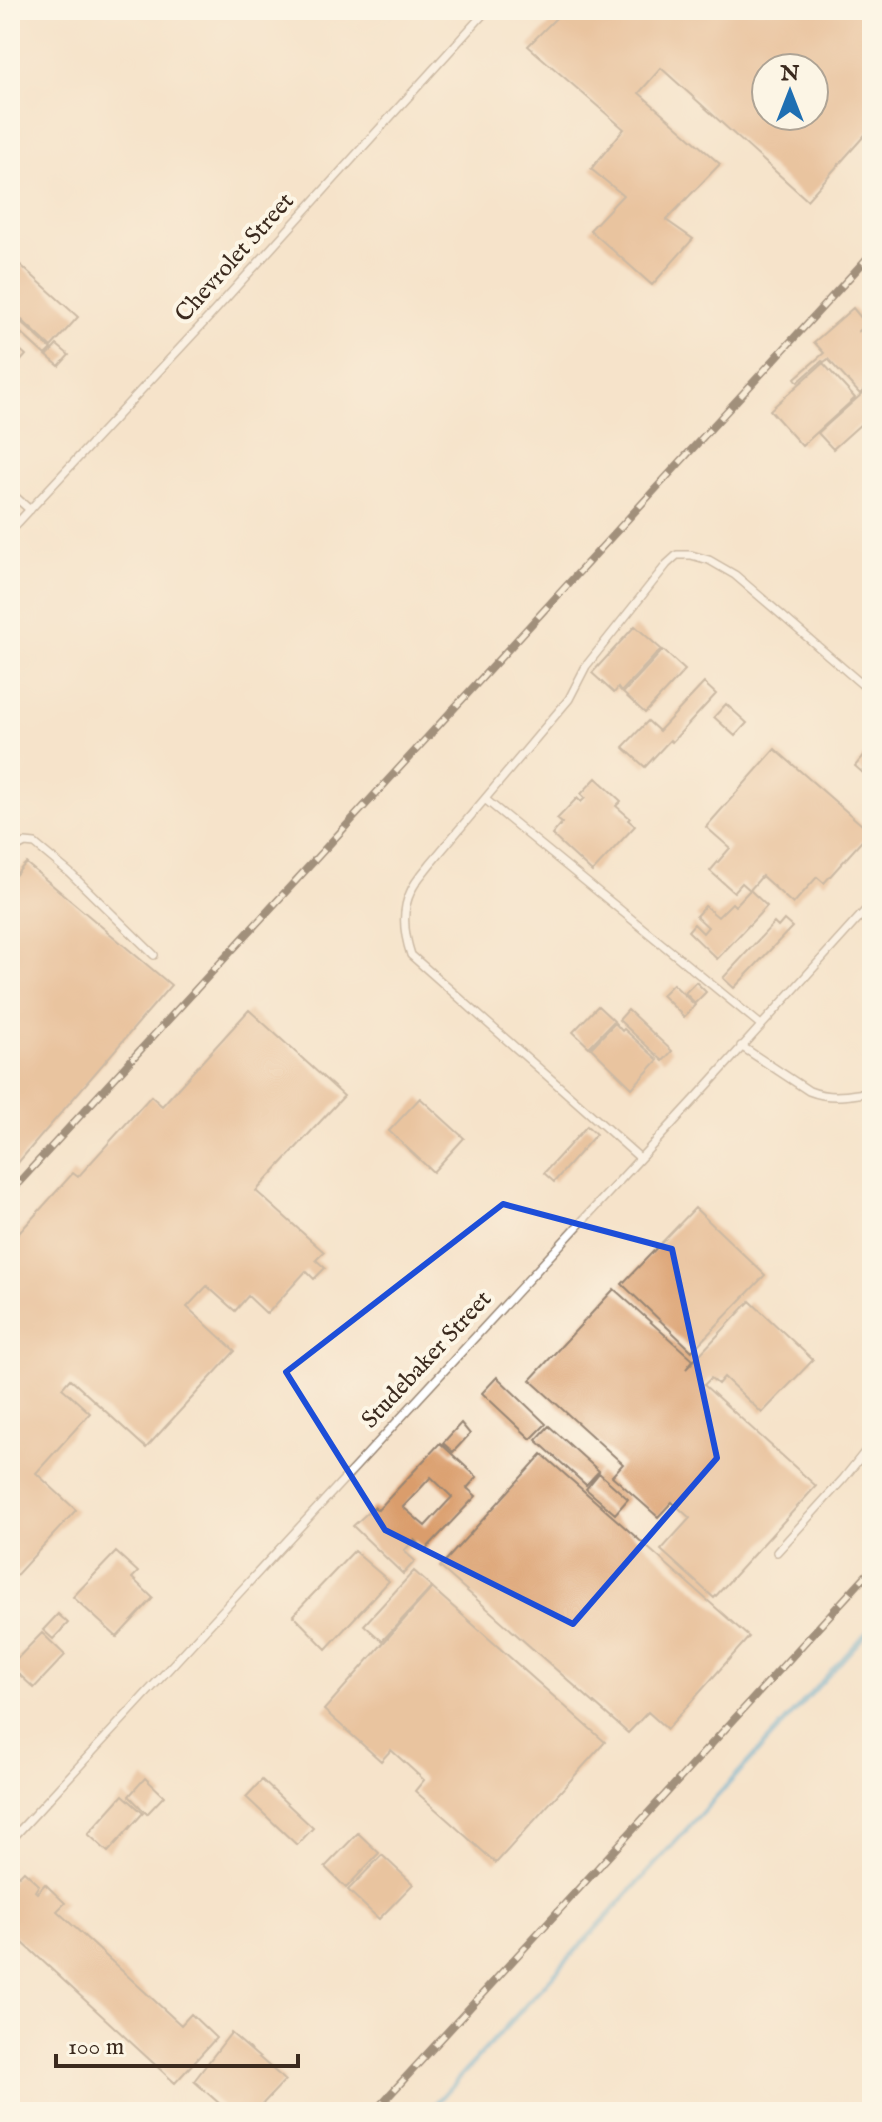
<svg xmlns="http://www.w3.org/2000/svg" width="882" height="2122" font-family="'IM FELL English',serif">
	<rect width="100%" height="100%" fill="#fcf5e5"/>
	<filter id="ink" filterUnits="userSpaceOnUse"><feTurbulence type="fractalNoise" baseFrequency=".0125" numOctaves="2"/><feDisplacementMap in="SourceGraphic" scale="16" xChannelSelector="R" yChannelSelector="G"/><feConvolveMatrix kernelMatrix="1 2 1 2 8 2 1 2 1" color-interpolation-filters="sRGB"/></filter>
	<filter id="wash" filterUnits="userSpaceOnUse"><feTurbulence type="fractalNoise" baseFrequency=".006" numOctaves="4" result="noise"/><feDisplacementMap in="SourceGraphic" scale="32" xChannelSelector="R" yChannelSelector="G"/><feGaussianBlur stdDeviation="1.8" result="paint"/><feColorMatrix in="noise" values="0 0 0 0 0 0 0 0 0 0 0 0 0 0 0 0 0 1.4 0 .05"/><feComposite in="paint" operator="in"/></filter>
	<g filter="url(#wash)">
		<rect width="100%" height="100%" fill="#f6e3cb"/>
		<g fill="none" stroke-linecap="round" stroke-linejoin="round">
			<path stroke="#56a6d0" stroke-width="5" d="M428,2112L872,1627"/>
		</g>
		<g id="blocks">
			<path fill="#da9d6c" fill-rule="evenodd" d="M558,10H872V127L807,200L661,68L639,93L720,164L666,220L693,239L652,285L590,230L623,195L591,169L624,129L528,46L561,13ZM766,68H814V116H766Z
				M15,260L78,317L51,347L10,309V265Z
				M853,308L862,319L872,310V324L869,327L867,324L858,332L867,326L872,331V383L860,394L828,359L824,362L822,361L798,382L795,378L824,353L814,342Z
				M10,312L51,349L45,355L10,323Z
				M10,341L26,355L10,373Z
				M57,345L69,355L59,366L47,356Z
				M823,363L855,398L802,446L770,410Z
				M872,385V414L833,449L818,433Z
				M635,626L661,649L621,692L618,688L614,693L592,673Z
				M663,650L685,670L645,713L623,693Z
				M704,683L716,694L672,742L670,740L645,767L623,747L648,721L659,731Z
				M726,704L747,723L735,736L714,717Z
				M872,746V781L855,766Z
				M775,749L870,832L824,883L817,877L793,904L762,876L750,890L742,883L734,892L710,871L730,848L706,827Z
				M596,778L621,801L616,806L630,818L628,820L635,826L592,872L552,835L562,823L557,819L577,798L581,802L585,798L581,794Z
				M26,863L171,985L10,1172V881Z
				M750,890L767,906L717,959L688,931L694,924L703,933L708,927L696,916L705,906L718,917L732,903L735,906Z
				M784,920L792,927L734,988L723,978L774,923L778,927Z
				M696,982L706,992L695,1003L685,993Z
				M673,984L695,1005L684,1017L662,995Z
				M598,1006L614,1021L589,1047L573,1032Z
				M249,1010L344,1096L256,1191L324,1252L316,1260L325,1268L314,1279L306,1271L267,1314L248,1296L235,1311L207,1286L187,1307L235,1351L146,1448L70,1379L62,1388L90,1413L36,1473L76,1510L10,1582V1243L73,1173L78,1177L151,1096L162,1106Z
				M628,1010L672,1051L663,1061L619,1020Z
				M615,1023L622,1031L624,1029L658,1060L632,1088L591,1048Z
				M420,1098L464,1138L433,1172L389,1131Z
				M587,1126L596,1134L554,1182L544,1173Z
				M695,1208L765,1275L692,1351L622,1284Z
				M614,1289L693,1360L686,1369L750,1301L813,1360L762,1413L724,1377L718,1384L711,1378L704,1385L816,1486L714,1598L661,1550L690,1518L672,1502L658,1517L612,1476L623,1464L530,1380Z
				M497,1377L546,1424L531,1439L482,1393Z
				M461,1423L470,1434L453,1452L443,1443Z
				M549,1426L599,1471L586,1485L536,1440Z
				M440,1443L477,1477L467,1488L476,1496L425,1550L414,1540L404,1551L415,1561L403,1574L353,1526L374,1507L378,1510ZM431,1477L452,1497L425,1526L403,1507Z
				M542,1454L749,1637L667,1729L648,1712L628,1733L440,1567Z
				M599,1473L628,1499L615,1514L586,1489Z
				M354,1551L389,1581L326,1649L293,1615Z
				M116,1552L138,1572L132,1578L153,1598L117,1637L73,1597Z
				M414,1571L432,1587L382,1641L364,1625Z
				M432,1588L605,1742L496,1863L415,1791L424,1780L391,1750L381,1761L324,1710Z
				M58,1614L68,1623L53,1639L43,1630Z
				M42,1633L65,1655L34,1688L10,1666Z
				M145,1778L164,1796L147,1814L129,1796Z
				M262,1780L313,1828L297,1845L246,1797Z
				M123,1795L143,1813L108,1852L88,1834Z
				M358,1833L379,1853L346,1888L325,1867Z
				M382,1855L413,1884L379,1919L348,1890Z
				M24,1871L39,1885L35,1891L37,1893L45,1884L65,1903L57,1911L181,2025L191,2014L216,2038L175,2083L10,1931V1882L17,1874L19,1876Z
				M231,2033L285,2080L255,2112H229L194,2081Z"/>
		</g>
	</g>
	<g filter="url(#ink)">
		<use href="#blocks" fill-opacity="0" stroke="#988674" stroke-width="2"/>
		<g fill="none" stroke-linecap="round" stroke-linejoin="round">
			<defs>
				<path id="lane" d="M10,492L30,510
					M10,531L209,317L487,10
					M486,800L761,1025
					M10,851L25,843L35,844L70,873L154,955
					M741,1046L809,1091C832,1100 849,1095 872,1092
					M640,1158L411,955C404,934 401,911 411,891C415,881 424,872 430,864L569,699L586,666L667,564L677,555H691L709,560L735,575L872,693
					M777,1552L844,1478L872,1443
					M10,1841L694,1100L872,903"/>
			</defs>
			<use href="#lane" stroke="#988674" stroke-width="10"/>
			<use href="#lane" stroke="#fff" stroke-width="7"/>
			<defs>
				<path id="rail" d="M10,1192L872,253
					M374,2112L872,1569"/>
			</defs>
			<use href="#rail" stroke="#3b2a1e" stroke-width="8"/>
			<use href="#rail" stroke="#fcf5e5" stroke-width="5" stroke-dasharray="15" stroke-linecap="butt"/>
		</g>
	</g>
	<path d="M0 0H882V2122H0ZM503,1204L672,1249L717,1458L573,1624L385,1530L286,1372Z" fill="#f6e3cb" fill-opacity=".55" fill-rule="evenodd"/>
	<path fill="none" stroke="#1d4ed8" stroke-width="6" stroke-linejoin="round" d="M503,1204L672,1249L717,1458L573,1624L385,1530L286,1372Z"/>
	<g text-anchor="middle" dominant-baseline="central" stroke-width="8" stroke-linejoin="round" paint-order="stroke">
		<g font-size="24" fill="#3b2a1e" stroke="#fcf5e5">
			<text transform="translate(235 258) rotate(-48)">Chevrolet Street</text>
			<text transform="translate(427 1360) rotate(-47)">Studebaker Street</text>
		</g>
	</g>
	<rect width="882" height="2122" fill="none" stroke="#fcf5e5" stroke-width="40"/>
	<g transform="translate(790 92)"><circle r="38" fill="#fcf5e5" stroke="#afa495" stroke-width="2"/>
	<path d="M0-6L14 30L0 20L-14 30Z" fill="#1f6fb2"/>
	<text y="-12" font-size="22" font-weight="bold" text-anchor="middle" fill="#3b2a1e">N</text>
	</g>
	<path d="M56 2054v12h242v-12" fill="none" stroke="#3b2a1e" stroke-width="4"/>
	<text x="68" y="2054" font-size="24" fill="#3b2a1e" stroke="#fcf5e5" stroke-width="6" paint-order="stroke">100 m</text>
</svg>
